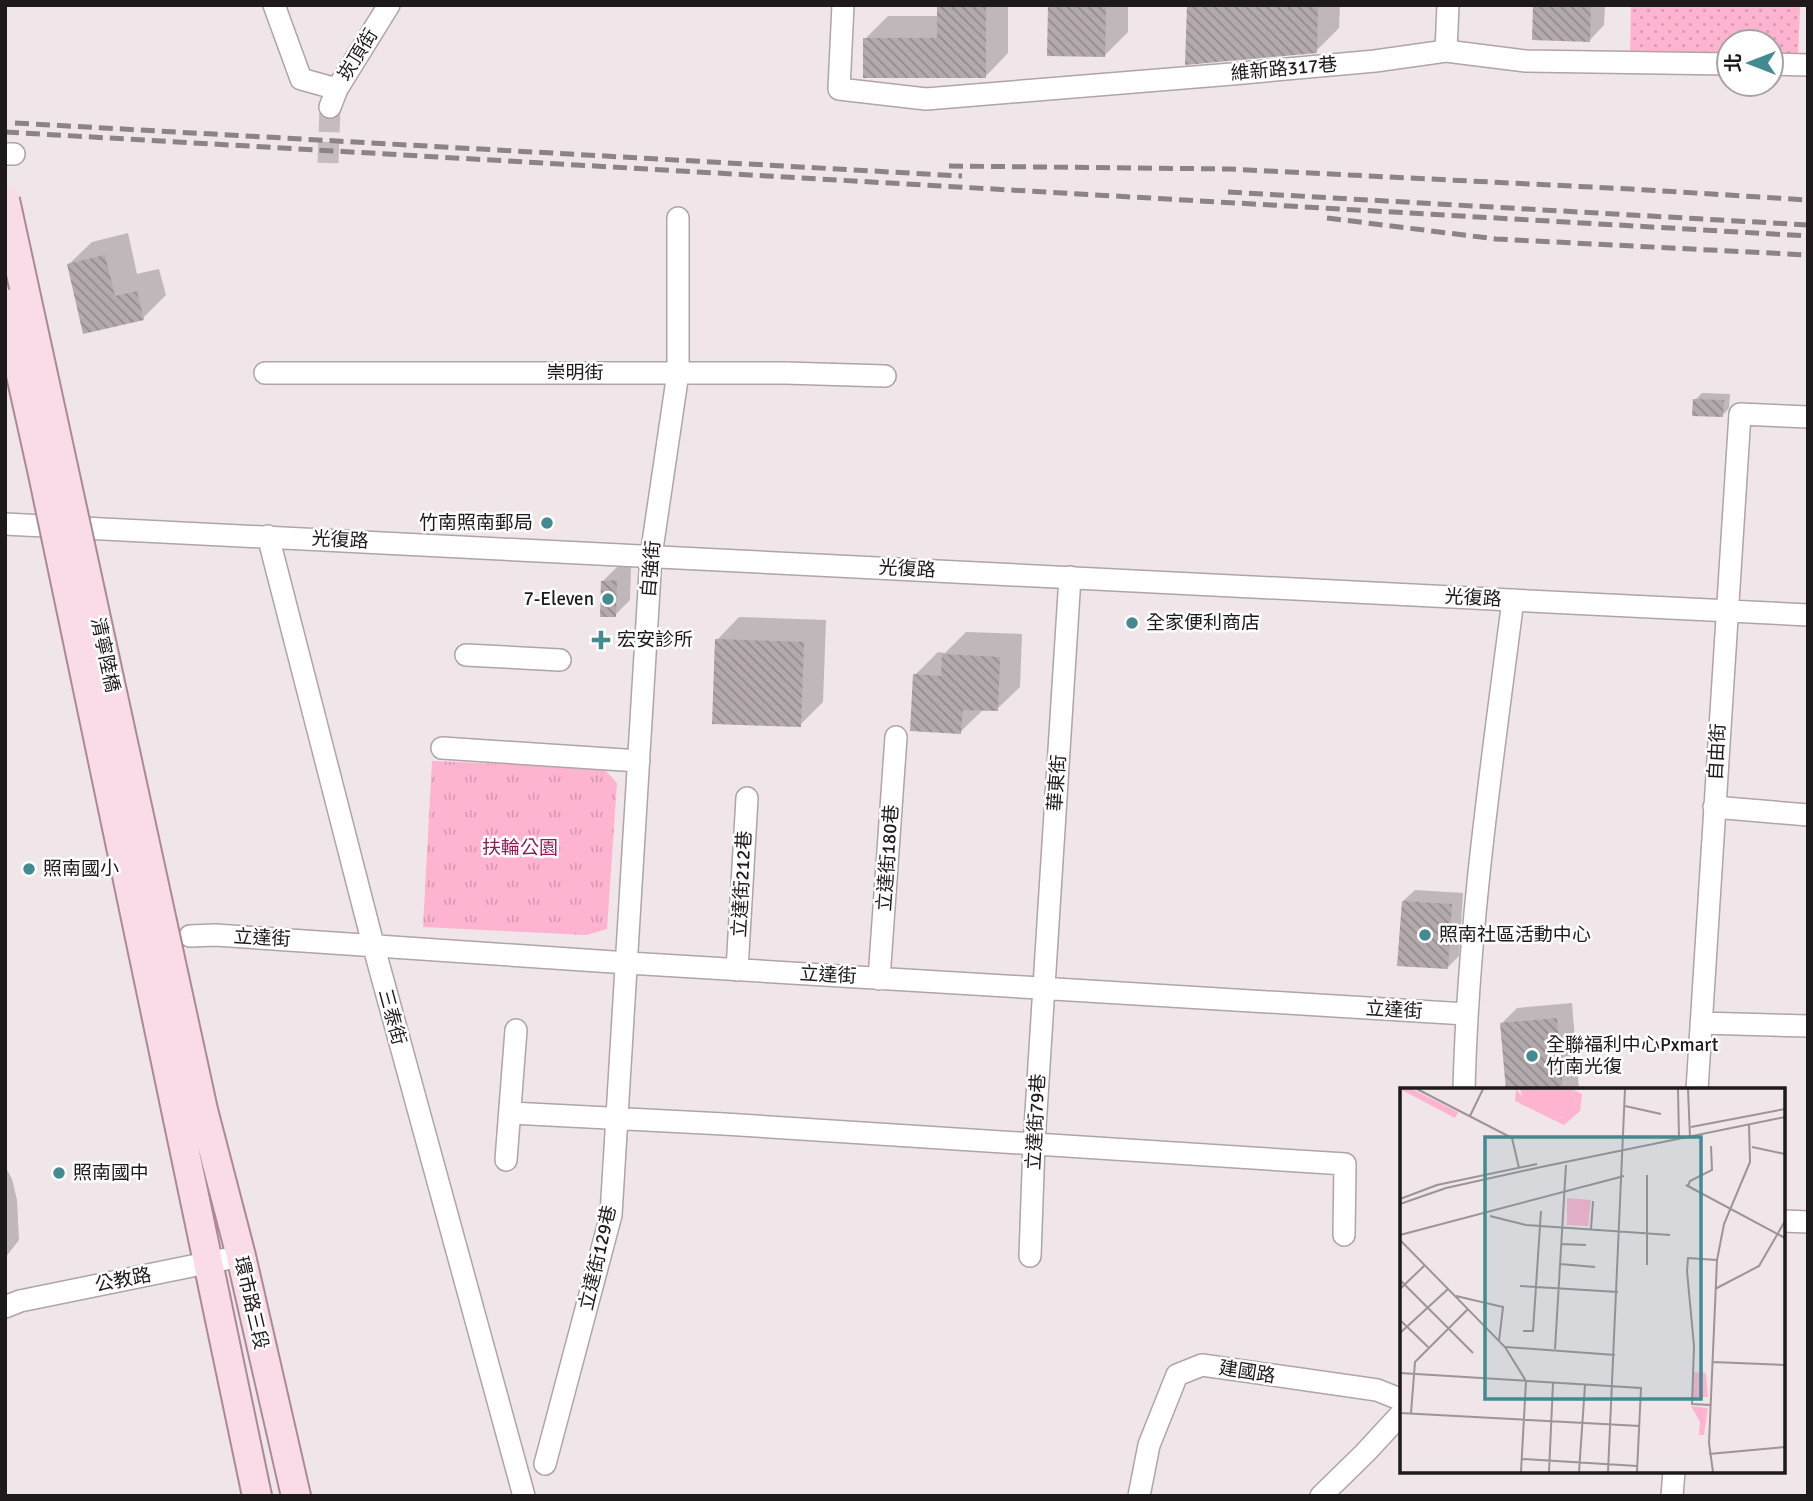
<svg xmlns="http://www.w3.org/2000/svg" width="1813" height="1501" font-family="Signika,'Noto Sans TC',sans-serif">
	<defs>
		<pattern id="grass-dots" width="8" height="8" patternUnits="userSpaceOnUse" patternTransform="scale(1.75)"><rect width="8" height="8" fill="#feb3d1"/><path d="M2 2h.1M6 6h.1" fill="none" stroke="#d999b3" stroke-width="1.8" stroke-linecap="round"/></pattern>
		<pattern id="park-tufts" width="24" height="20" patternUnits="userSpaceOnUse" patternTransform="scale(1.75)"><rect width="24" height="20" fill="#feb3d1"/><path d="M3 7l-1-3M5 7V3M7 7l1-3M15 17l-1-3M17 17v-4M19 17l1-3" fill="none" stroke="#d999b3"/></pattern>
		<pattern id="building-back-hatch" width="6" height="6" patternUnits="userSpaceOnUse" patternTransform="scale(1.75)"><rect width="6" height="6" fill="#b4aaad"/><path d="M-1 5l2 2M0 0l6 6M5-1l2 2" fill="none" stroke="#928a8c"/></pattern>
	</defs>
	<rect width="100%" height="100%" fill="#f0e5e9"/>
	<path fill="url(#grass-dots)" d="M1631,5H1797L1800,6L1798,61L1771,60V42H1729V59L1630,57Z"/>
	<path fill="url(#park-tufts)" d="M432,761L603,768L617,783L607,929L587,935L423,927Z"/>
	<path fill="#0003" d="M939,5H1008V53L986,76L865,39L888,16H939Z
		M1050,5H1128V32L1105,55Z
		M1188,5H1340L1339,28L1316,51Z
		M1535,5H1605L1604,25L1589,41Z
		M128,233L137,274L159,269L166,295L143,318L69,264L92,242Z
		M1702,393L1730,394L1729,408L1722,416L1695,400Z
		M631,565L630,600L615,615L602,582L618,566Z
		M739,617L826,620L823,702L800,725L717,640Z
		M966,632L1022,634L1020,687L997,709H984L960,732L915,675L938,652L945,653Z
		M1415,890L1463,893L1459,956L1448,967L1403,901Z
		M1572,1003L1579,1090H1508L1502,1023L1517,1008Z
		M5,1166L12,1179L17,1200L19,1240L5,1258Z"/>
	<path fill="url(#building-back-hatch)" d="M1048,5L1106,6L1105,57L1047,56Z
		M1187,5H1318L1317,53L1185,65Z
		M1533,5H1591L1590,42L1532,40Z
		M937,7H986V78H863V38H937Z
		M105,255L115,296L137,291L144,320L83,334L67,264Z
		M1693,399L1724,400L1723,417L1692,416Z
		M617,580L616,617H600L601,581Z
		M715,639L804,642L801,727L712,724Z
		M942,654L1000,657L998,711L963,710L961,734L910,731L913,674L941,676Z
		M1402,901L1452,904L1448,969L1397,966Z
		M1557,1018L1563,1090H1506L1500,1023Z"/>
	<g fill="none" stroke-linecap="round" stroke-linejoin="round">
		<path stroke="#c6bcc0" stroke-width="21" stroke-dasharray="21 10" stroke-linecap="butt" d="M328,163L330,107"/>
		<defs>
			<path id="minor" d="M274,5L301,79L337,89
				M843,5L839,89L926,99L1232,74L1375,61L1446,51L1526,61L1729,64
				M1446,51L1448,5
				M1771,64L1808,65
				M330,107L337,89L389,5
				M5,154H14
				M265,373H785L885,376
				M5,524L1808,615
				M268,536L373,944L524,1496
				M466,655L560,660
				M442,748L639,761
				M1714,807L1808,815
				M190,936L215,935L628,963L1466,1014
				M737,970L747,798
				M879,979L896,737
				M1701,1023L1808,1026
				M1464,1090C1468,926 1492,762 1513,600
				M1697,1090L1740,414L1808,417
				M511,1113L724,1124L1345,1164L1344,1235
				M506,1160L516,1030
				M1783,1221L1808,1222
				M1030,1256L1034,1144L1070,577
				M5,1307L20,1301L241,1256
				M545,1464L611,1215L651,556L678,373V218
				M1139,1496L1149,1445L1177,1375L1202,1365L1377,1390L1402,1400
				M1321,1496L1365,1453L1402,1413
				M1672,1496L1674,1471"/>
			<path id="major" d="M203,1110L241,1256L296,1496
				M178,1119L257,1496"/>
		</defs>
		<use href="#minor" stroke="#afa4a8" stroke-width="24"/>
		<use href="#major" stroke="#ab8996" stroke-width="32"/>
		<use href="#minor" stroke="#fff" stroke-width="21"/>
		<use href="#major" stroke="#fadce8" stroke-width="28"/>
		<path stroke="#8b8386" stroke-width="5" stroke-dasharray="14 7" stroke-linecap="butt" d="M15,123L962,176
			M5,132L1808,236
			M949,166L1229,169L1631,189L1808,200
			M1228,192L1808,225
			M1327,218L1496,239L1808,255"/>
		<defs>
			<path id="major-bridge" d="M5,200L203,1110
				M5,303L43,474L178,1119"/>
		</defs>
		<use href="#major-bridge" stroke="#ab8996" stroke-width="32" stroke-linecap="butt"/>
		<use href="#major-bridge" stroke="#fadce8" stroke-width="28"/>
	</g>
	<g fill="#438b91" stroke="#fff" stroke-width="2.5">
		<circle cx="547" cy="523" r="7"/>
		<circle cx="608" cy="599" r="7"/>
		<circle cx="1132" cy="623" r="7"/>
		<path d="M597.5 629.5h7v7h7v7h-7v7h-7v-7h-7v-7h7z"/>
		<circle cx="29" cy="869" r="7"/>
		<circle cx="1425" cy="935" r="7"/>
		<circle cx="1532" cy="1056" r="7"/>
		<circle cx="59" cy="1173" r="7"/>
	</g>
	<g text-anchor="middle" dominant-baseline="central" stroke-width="5" stroke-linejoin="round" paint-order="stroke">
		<g font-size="19" fill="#1e1a1b" stroke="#fff">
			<text transform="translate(358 55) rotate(-58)">崁頂街</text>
			<text transform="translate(1284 69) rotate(-5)">維新路317巷</text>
			<text x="575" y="373">崇明街</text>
			<text transform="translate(340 540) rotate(3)">光復路</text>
			<text transform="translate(651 569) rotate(-85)">自強街</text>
			<text transform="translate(907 569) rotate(3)">光復路</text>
			<text transform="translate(1473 598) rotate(3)">光復路</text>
			<text transform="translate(105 655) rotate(78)">清寧陸橋</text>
			<text transform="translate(1717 752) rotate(-87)">自由街</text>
			<text transform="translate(1057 783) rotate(-86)">華東街</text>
			<text transform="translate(888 858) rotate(-86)">立達街180巷</text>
			<text transform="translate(742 884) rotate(-87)">立達街212巷</text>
			<text transform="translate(262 938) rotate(3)">立達街</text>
			<text transform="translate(828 975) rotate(3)">立達街</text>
			<text transform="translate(1394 1010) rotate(3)">立達街</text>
			<text transform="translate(392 1017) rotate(75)">三泰街</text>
			<text transform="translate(1036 1122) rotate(-87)">立達街79巷</text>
			<text transform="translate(598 1258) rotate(-77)">立達街129巷</text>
			<text transform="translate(123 1280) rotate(-11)">公教路</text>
			<text transform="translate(251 1303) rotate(77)">環市路三段</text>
			<text transform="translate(1247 1372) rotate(9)">建國路</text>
		</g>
		<g font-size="19" fill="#1e1a1b" stroke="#fff" text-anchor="start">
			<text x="533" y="523" text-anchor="end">竹南照南郵局</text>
			<text x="594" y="599" text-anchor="end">7-Eleven</text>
			<text x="1146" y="623">全家便利商店</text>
			<text x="617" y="640">宏安診所</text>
			<text x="43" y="869">照南國小</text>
			<text x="1439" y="935">照南社區活動中心</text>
			<text x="1546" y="1045">全聯福利中心Pxmart<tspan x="1546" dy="22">竹南光復</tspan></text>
			<text x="73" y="1173">照南國中</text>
		</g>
		<g font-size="19" fill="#901d5b" stroke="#fff">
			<text x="520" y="848">扶輪公園</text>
		</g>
	</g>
	<g transform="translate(1400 1088)">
		<rect width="385" height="385" fill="#f0e5e9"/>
		<path d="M120,1H163L175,9L176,21L169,29H158L124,12ZM293,284L306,285L308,309H292Z" fill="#feb3d1"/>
		<path d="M0,1H12L58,24L55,30ZM167,110L191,112L188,138L167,137ZM291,318L308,320L304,347H299L300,334Z" fill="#feb3d1"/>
		<path d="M116,1L126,13L162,30L176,21L175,9L163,1H172L182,6L180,23L164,37L115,13Z" fill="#feb3d1"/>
		<path fill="none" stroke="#9c9497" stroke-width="2" d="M17,1L112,50L119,80M278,1L279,51M288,1L290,49M225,18L261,26M70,28L83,1M291,39L385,21M352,59L385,66M286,97L385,150M288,98L290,93L312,82L311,58M0,111L37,97L137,76M0,116L46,100L141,79L385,29M90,128L126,137L270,147M191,141L193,113M0,147L224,88M0,152L105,259L126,293L121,384M161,156L186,157M160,176L195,179M247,177V87M0,192L73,265M120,198L218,204M0,201L24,178M315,201L359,178L385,133M56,208L103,219L99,253M0,232L28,259M123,243H133L141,123M0,245L48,201M106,259L215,267M155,261L166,77M313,274L385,277M0,285L241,300L237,384M311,317L292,316L294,258L287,183L288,170L317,172M0,325L240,338M11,325L15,274L68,221M309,366L385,359M122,371L237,378M149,384L153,295M179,384L185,297M208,384L225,1M313,384L309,355L317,172L324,136L350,74L349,37"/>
		<path fill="#438b91" fill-opacity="0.15" stroke="#438b91" stroke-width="3.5" d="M85,49H301V311H85Z"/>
		<rect width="385" height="385" fill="none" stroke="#1e1a1b" stroke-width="3.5"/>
	</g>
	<rect width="1813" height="1501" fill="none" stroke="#1e1a1b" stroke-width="14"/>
	<g transform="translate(1750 63) rotate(270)"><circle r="33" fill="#ffffff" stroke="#a5a3a4" stroke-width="2"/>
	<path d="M0-5L12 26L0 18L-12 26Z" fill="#438b91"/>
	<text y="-10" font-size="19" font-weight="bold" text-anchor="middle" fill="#1e1a1b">北</text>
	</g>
</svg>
